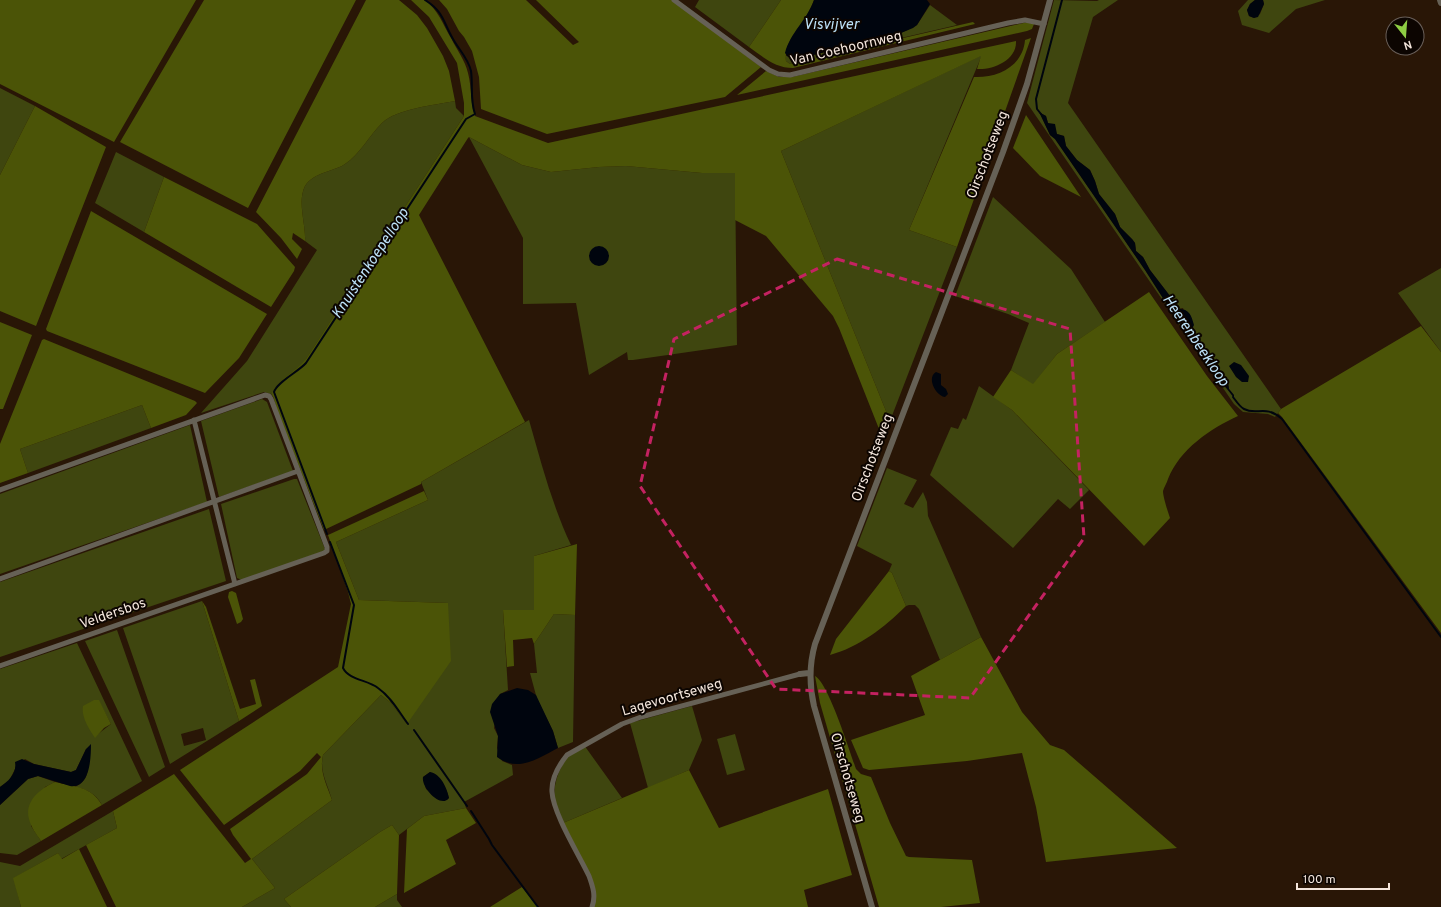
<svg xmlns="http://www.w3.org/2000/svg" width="1441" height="907" font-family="Overpass,sans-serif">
	<rect width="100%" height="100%" fill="#291606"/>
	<path fill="#3f460f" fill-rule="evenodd" d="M699,0H781L749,47L695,7Z
		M1054,0L1097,1L1099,0H1118L1093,17L1068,103L1281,409L1275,417L1268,414L1243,412L1234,404L1027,103ZM1040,113L1046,116L1048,123L1057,134L1064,136L1066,146L1077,160L1090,170L1095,181L1099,194L1115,214L1120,227L1132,239L1135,243L1136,251L1143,257L1150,270L1170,296L1176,309L1183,308L1191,331L1203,345V350L1211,361L1216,363C1217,372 1221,379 1228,383L1229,389L1234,395L1224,386L1221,380L1210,367L1208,362L1203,357L1197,346L1168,306L1145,270L1055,139L1050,135Z
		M1248,0H1255L1250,4L1247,10L1249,16L1254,18L1260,14L1264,4L1263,0H1325L1296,9L1269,33L1242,25L1238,11Z
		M930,5L957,25L811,59L790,64L786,61L785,53L786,56L805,57L901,33L917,25Z
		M982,55L909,230L957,247L890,421L781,151Z
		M0,88L35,106L0,175Z
		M455,101L456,108L464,116L303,364C294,372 272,384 273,397L271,394L264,392L201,413L247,361L317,250L305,241C306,224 297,202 305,186C314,172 333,172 345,164C360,154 369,136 382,123C396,109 435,105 455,101Z
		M469,137L522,165L551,172L599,167L626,166L702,173H735L737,345L633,360H628L627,352L589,375L576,303L523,304V238Z
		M116,152L164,177L144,232L95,203Z
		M993,197L1071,269L1105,322L1057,354L1033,385L1011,370L1029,323L1008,314L955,296Z
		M1441,268V352L1398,293Z
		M979,386L1012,410L1089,490L1070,509L1058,499L1013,548L930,475L951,427L958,429L963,418L966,420Z
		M262,399L267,402L293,471L219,497L201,421Z
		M142,405L151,428L28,473L20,449Z
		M529,420C541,462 552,505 571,545L534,556V610H503L508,690L500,694L494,728L498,736L497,748L502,761L512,765L513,775L464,802L466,808L424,816L399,835L392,825L380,832L284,899L291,907H242L275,888L252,859L332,800C328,785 319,771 323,755L381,695L391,703L407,724L448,603L359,600L336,542L428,500L421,482ZM430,772C440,779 446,786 449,798L438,799L426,789L423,777Z
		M190,425L207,502L0,574V494Z
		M887,468L917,480L904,504L913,508L923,492L927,502L928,516L981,637L940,660L919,609L915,605H909L906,606L892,573L889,571L892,564L857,546Z
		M294,479H297L325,549L324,551L242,580L237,578L221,504Z
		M209,509L226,581L0,657V582Z
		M202,601L239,721L170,764L123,628ZM203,728L206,740L184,746L181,734Z
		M554,614L575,615L573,742L558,748L553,731L537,699L530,673H537L534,644Z
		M117,630L165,767L149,777L85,641Z
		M77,643L142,781L102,805C96,794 87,789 75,787C92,779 88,764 86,749L76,770L71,772L34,764L25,759L16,767L9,781L0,787V669ZM98,700L111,724L98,734Z
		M692,706L702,740L689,770L648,788L630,723Z
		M735,734L745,770L727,775L717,739Z
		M584,745L622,798L563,823C554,804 551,792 559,772C562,766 566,758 571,754C575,750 580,748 584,745Z
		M38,776L55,782L45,787L31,826L41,841L17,855L0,853V805L28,779Z
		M113,811L117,828L61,859L58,853L14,878L21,907H0V862L20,866Z
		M397,894V900L402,907H375Z"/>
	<path fill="#4b5407" d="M0,0H196L114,142L0,84Z
		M204,0H356L248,208L120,142Z
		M366,0H399L417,15L427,28L443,56L449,71L455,101C435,105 396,109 382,123C369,136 360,154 345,164C333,172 314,172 305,186C297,202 306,224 305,241L293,233L292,239L302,249L297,259L281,238L256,212Z
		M411,0H425C439,11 442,23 451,38C457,50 465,60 468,73C472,88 470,102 475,116L548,143L1016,41C1017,60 993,70 977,69L981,56L781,151L890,421L883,439L839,328L833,316L766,236L735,220V173H702L626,166L599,167L551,172L522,165L469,137L468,138L419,215L525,422L421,482V484L324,530L278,413L272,393C279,378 296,372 306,359L464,116V103L457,63L429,17Z
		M439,0H526L573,45L579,42L536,0H672L761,67L725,97L547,134L481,109L479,77L472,51L464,37L459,31L447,9Z
		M781,0H814C811,8 807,15 803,22C794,35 784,45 786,61L790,64L973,22L975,24L793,68C775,68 763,57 749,47Z
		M1028,22L1034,24L1032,29L1027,31L737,95L766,71L779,77H792Z
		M1031,38L957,247L909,230L974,77C998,78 1023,66 1025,40Z
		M35,106L106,147L36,326L0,311V175Z
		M1026,115L1081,197L1040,176L1013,148Z
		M164,177L257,224L295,267L294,271L271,307L144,232Z
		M91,211L267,314L239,358L205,393L47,331L46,329Z
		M1149,292L1207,376L1238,416C1210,429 1180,449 1168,479C1167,483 1164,487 1163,491C1163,497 1168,512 1170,518L1144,546L1012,410L993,397L1011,370L1033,384L1057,354Z
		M0,322L32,335L3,409H0Z
		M1421,326L1441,352V633L1282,417L1278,413L1281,409Z
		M44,339L195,401L197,403L186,415L151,428L142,405L20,449L28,473L0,483V444L42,340Z
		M424,491L428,500L336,542L359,600L448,603L451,661L407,724L391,703L381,695L323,755C319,771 327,785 332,800L252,859L275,888L242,907H116L86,845L117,828L113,811L174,774L245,863L251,859L233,835L230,829L307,774L321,757L317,753L300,771L224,825L180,770L338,667L351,604L348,592L328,535Z
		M577,544L575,615L554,614L534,644L532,638L513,640L514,666L507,667L503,610H534V556Z
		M889,571L892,573L906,606C884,628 859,647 830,655L836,639Z
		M232,591L236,593L243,619L241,622L237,624L228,597L229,592Z
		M202,601L206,607L240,709L256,704L250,680L255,679L262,706L239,721Z
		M981,637L1022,712L1050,745L1064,750L1177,848L1046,862L1036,807L1022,753L967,761L869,770L863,768L851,740L925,715L911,676Z
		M815,676C828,682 850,752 856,769L861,774L871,777L890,823L906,856L909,857L972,860L980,903L941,907H879L820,703Z
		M94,700H99L111,724L104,728L95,738C89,729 81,717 83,706Z
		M689,770L719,828L828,789L852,875L804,890L808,907H594L596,896L563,823Z
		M55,782C75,787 91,786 102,805L41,841C36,834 31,827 29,819C24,801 41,788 55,782Z
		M466,808L476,823L446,840L456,864L404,893L407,829L424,816Z
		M392,825L399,835L397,894L375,907H291L284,899L380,832Z
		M79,849L107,907H21L13,878L58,853L62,859Z
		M522,887L538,907H490Z"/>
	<path fill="#00050e" d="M814,0H927L930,4L917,25L913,28L901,33L805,57H788L785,53C790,33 807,20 814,0Z
		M1255,0H1263L1264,4L1258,17L1254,18L1249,16L1247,10L1250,4Z
		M1039,112L1046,116L1048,123L1055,124L1057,134L1064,136L1066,146L1077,160L1090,170L1095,181L1099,194L1115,214L1120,227L1132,239L1135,243L1136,251L1143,257L1150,270L1170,296L1176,309C1189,308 1191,314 1194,325L1191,331L1203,345V350L1209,352L1211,361L1216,363L1217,370L1223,374V380L1228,383L1229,389L1234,395V398L1210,367L1208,362L1203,357L1197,346L1168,306L1145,270L1055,139L1050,135Z
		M589 256a10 10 0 1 1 20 0a10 10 0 1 1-20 0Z
		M1234,362L1241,365L1249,376L1248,382H1242L1236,377L1229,366Z
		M936,372L941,374V385L946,389L948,394L945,397C936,396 926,378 936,372Z
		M517,688L528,690L536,695L553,731L558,748C539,758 518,773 497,757L498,736L490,712L492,704L500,694Z
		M91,744C91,758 90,789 70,786L38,776L28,779L0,805V787C9,781 17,773 15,762L22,759L34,764L71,772L76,770L86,749Z
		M430,772C441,774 447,788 449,798C441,809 421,788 423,777Z"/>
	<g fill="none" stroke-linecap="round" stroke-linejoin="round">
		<path stroke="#00050e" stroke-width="2" d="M1041,114L1037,109L1036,99L1062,0
			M1233,397C1236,401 1240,407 1244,409C1257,416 1265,404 1282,419L1441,637
			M327,534L274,392C277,382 298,372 306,363L466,119L475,114C470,100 473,86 471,71C468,58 459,50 453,39C443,22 444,12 425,0
			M330,542L354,605L343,668C349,680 368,680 378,688C391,697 399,712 408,724
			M414,730L467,806
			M471,811L489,839L492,845L538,907"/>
		<path stroke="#666156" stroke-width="5" d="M674,0L769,70L778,74L790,75L1008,23L1025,20L1044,24
			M194,420L235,584
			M0,490L265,395L269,396L271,399L327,547V551L324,553L0,666
			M0,579L298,471
			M592,907C596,896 593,887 589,876C579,855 553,813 552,792C551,778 559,765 567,755L622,724L641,717L800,674"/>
		<path stroke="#666156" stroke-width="6" d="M1440,0L1441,3
			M800,674L809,673
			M872,907L814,706C809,684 809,665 815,644L1003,152L1027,84L1050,0"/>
	</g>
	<path fill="none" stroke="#c42261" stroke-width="3" stroke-dasharray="8 5" stroke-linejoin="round" d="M837,259L1070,329L1084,538L970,698L776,689L640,486L674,339Z"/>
	<g text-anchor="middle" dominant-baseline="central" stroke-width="4" stroke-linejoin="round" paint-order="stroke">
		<g font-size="14" fill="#f4e6dc" stroke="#0c0501">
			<text transform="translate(846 49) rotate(-13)">Van Coehoornweg</text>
			<text transform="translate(988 155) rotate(-69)">Oirschotseweg</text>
			<text transform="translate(873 458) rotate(-69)">Oirschotseweg</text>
			<text transform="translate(113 614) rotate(-19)">Veldersbos</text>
			<text transform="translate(672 698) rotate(-16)">Lagevoortseweg</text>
			<text transform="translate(847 778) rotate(74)">Oirschotseweg</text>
		</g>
		<g font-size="15" font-style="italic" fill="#bde2f8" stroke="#0c0501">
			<text x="831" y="25">Visvijver</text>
			<text transform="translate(371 264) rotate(-57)">Knuistenkoepelloop</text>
			<text transform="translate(1195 341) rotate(56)">Heerenbeekloop</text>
		</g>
	</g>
	<g transform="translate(1405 36) rotate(163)"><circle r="19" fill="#0c0501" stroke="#695f59"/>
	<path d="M0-3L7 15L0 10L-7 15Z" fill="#8ece43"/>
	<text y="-6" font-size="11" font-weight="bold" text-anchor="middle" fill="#f4e6dc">N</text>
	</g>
	<path d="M1297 883v6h92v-6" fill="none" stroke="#f4e6dc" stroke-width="2"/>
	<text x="1303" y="883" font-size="12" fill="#f4e6dc" stroke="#0c0501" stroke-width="3" paint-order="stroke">100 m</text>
</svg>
